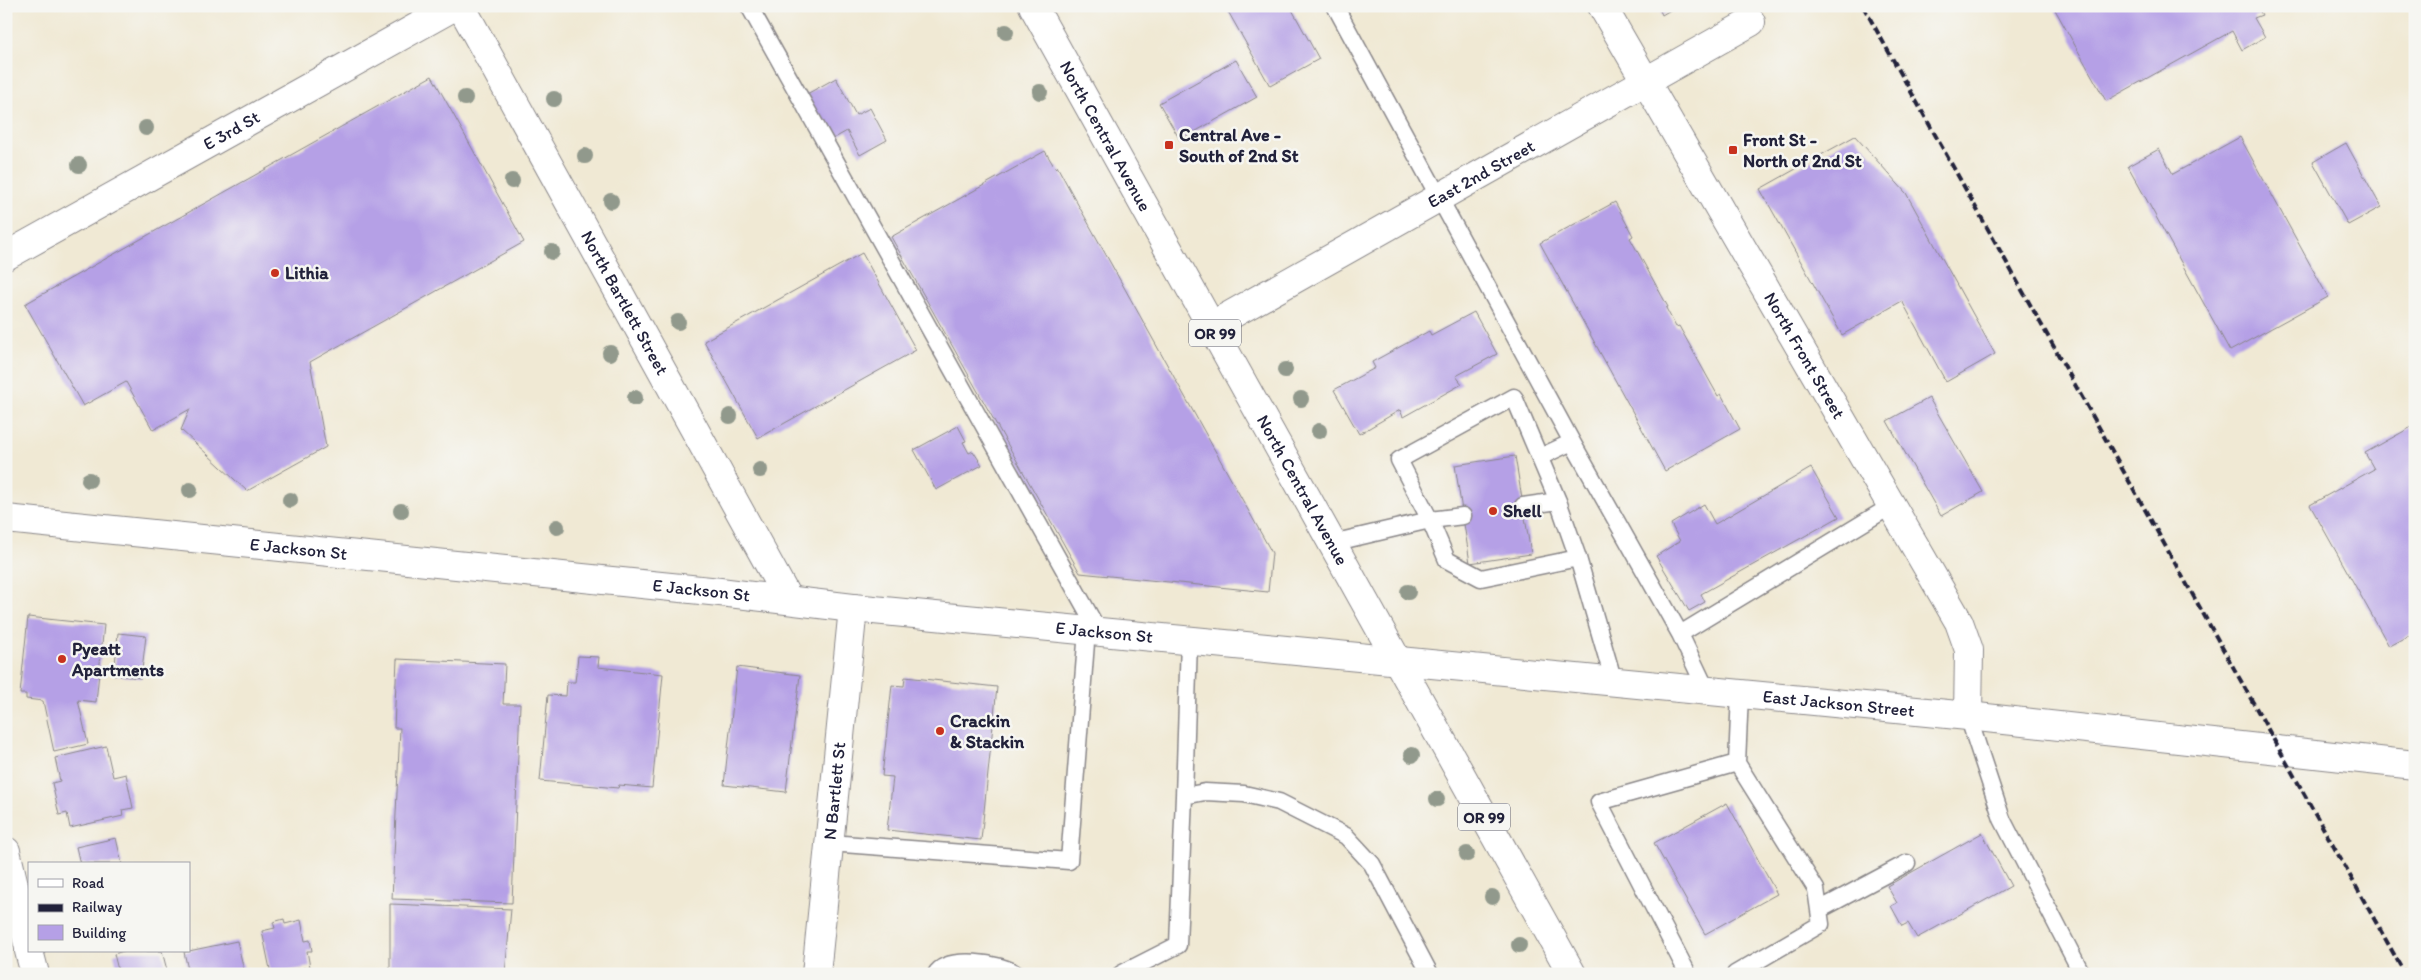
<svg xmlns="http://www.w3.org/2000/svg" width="2421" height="980" font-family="Itim,sans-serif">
	<rect width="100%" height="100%" fill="#f6f6f2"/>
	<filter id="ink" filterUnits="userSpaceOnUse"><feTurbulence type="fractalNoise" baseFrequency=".02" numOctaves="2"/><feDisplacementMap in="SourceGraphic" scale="10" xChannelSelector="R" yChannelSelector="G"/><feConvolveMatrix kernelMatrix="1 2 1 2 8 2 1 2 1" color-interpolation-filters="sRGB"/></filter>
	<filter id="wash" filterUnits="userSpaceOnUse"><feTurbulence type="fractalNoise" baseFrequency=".0096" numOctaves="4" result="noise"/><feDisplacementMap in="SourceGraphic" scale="20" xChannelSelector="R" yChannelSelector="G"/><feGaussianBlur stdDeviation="1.12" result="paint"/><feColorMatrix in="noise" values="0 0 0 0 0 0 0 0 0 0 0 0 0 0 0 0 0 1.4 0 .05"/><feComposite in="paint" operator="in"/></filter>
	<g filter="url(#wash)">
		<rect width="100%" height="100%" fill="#f0e9d4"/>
		<g id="blocks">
			<path fill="#b5a0e6" d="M1225,6H1290L1319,59L1270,86Z
				M1658,6H1677L1662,15Z
				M2053,6H2257L2262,15L2254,18L2265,37L2242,50L2232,31L2106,101Z
				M1236,60L1257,97L1180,140L1159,103Z
				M432,76L524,242L310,362L326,447L247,491L181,430L190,409L153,430L126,382L83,406L25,304Z
				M836,78L856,115L870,108L887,140L860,155L847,131L831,140L805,95Z
				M1855,136L1906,193L1995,354L1946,382L1902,301L1842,335L1760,189Z
				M2240,137L2328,297L2230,351L2128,166L2159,149L2173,174Z
				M2346,143L2381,207L2348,225L2313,162Z
				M1045,151L1055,168L1057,166L1076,201L1272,553L1268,592L1080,573L891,237Z
				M1615,202L1633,236L1630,238L1668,307L1666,308L1676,327L1679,326L1718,396L1721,394L1740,429L1665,471L1540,243Z
				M862,253L916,350L758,438L704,341Z
				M1474,312L1497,354L1456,376L1462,384L1403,417L1400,410L1359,434L1334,390L1375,368L1372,362L1429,331L1431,335Z
				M1929,398L1983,492L1941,516L1887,421Z
				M2415,425V632L2389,646L2310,505L2374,469L2365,453Z
				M958,426L966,441L963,442L969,453L973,451L982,465L936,490L914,450Z
				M1515,456L1531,554L1470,563L1455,465Z
				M1811,468L1839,517L1701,594L1705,602L1689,611L1656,556L1680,541L1671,524L1704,504L1715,524Z
				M28,617L104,625L96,702L78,700L88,744L54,752L43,701L26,699V694H20Z
				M118,633L146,636L141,678L114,675Z
				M578,656L599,657L598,667L663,674L652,788L619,785L618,788L540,781L548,695L566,696L567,682H575Z
				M397,659L505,664L503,704H520L512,903L392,899L400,728H394Z
				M737,667L800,675L786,792L724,785Z
				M905,677L997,687L981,840L887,830L893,777L882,776L892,685L904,686Z
				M106,746L113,777L126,774L133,808L122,810L123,816L70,828L67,813L59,815L52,783L60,781L55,758Z
				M1727,803L1777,894L1705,934L1654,843Z
				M1982,833L2011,886L1917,938L1908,923L1902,926L1891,906L1897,903L1887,886Z
				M116,838L122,864H80L76,847Z
				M390,904L511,909L505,974H390Z
				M284,919L285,924L301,920L305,941L310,940L312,951H307L310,967L271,974L262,931L275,928L273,922Z
				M237,941L245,974H189L184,952Z
				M123,951H162L168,974H119L114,954Z"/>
		</g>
	</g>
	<g filter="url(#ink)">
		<use href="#blocks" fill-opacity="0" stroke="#898688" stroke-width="1"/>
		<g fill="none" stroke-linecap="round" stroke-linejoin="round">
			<defs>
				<path id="lane" d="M749,6L1099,632
					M1335,6L1572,442L1680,634L1707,691
					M1540,457L1572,442
					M1523,506L1558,501
					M1463,516L1430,520L1399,460L1514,397L1558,501L1578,558
					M1332,543L1430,520L1447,560L1481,578L1578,558L1614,682
					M1680,634L1891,506
					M1189,641L1184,796L1205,792L1244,794L1279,802L1346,836L1372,864L1430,974
					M1968,716L2002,819L2082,974
					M1737,763L1740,694
					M830,843L1069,861L1087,630
					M1819,910L1907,863
					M936,974C946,955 1003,963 1016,974
					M1121,974L1178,945L1184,796
					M1688,974L1599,802L1737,763L1816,889L1821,924L1735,974"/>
				<g id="street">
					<path id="s1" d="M461,6L788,599"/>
					<path id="s2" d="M6,256L455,6"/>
					<path id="s3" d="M1211,326L1751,22"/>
					<path d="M6,851L29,948"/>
					<path d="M29,951L35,974"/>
					<path id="s4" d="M816,974L853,608"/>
				</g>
				<g id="secondary">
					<path id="s5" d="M1602,6L1959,622L1969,650L1968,716"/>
					<path id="s6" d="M6,519L720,592L853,608L1968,716L2415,765"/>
				</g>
				<g id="primary">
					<path id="s7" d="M1033,6L1572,974"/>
				</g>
			</defs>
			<use href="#lane" stroke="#898688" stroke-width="19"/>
			<use href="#street" stroke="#898688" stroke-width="30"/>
			<use href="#secondary" stroke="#898688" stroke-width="30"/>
			<use href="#primary" stroke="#898688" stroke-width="30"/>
			<use href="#lane" stroke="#fff" stroke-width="16"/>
			<use href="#street" stroke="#fff" stroke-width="28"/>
			<use href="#secondary" stroke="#fff" stroke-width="28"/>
			<use href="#primary" stroke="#fff" stroke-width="28"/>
			<path stroke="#22223b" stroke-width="4" stroke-dasharray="8 4" stroke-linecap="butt" d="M1863,6L2405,974"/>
		</g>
		<g fill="#91998c">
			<circle cx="1006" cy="32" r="8"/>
			<circle cx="1040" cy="92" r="8"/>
			<circle cx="465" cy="98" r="8"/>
			<circle cx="554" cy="99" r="8"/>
			<circle cx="146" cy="128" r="8"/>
			<circle cx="585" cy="156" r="8"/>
			<circle cx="79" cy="165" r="8"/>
			<circle cx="512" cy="181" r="8"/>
			<circle cx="611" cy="201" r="8"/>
			<circle cx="552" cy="252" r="8"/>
			<circle cx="678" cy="322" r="8"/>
			<circle cx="610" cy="353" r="8"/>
			<circle cx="1285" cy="370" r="8"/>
			<circle cx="635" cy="398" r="8"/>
			<circle cx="1301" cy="399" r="8"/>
			<circle cx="730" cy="416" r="8"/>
			<circle cx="1319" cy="431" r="8"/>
			<circle cx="760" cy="470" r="8"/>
			<circle cx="89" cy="480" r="8"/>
			<circle cx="190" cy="490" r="8"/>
			<circle cx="290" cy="500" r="8"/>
			<circle cx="401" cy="511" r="8"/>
			<circle cx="557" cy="527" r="8"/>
			<circle cx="1408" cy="592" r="8"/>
			<circle cx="1412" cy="755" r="8"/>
			<circle cx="1437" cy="799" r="8"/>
			<circle cx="1467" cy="854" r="8"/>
			<circle cx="1492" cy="897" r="8"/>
			<circle cx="1519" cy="945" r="8"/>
		</g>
	</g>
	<g fill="#c8321e" stroke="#f6f6f2" stroke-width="2">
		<rect x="1164" y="140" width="10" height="10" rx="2.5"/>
		<rect x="1728" y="145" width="10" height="10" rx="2.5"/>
		<circle cx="275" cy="273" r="5"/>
		<circle cx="1493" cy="511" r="5"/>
		<circle cx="62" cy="659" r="5"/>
		<circle cx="940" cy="731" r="5"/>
	</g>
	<g text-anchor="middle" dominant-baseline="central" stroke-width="5" stroke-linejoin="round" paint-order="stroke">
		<g fill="#f6f6f2" stroke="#626272" stroke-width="1">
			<rect x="1189" y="319.5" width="52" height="27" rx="4"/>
			<rect x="1458" y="803.5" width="52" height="27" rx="4"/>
		</g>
		<g font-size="16" font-weight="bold" fill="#22223b">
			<text x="1215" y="333">OR 99</text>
			<text x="1484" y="817">OR 99</text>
		</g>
		<g font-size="18" fill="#22223b" stroke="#f6f6f2">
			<text stroke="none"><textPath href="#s2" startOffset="258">E 3rd St</textPath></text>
			<text stroke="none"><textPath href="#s7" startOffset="149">North Central Avenue</textPath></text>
			<text stroke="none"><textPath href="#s3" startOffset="310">East 2nd Street</textPath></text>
			<text stroke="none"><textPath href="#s1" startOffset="339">North Bartlett Street</textPath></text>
			<text stroke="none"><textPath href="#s5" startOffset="404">North Front Street</textPath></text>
			<text stroke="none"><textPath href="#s7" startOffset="554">North Central Avenue</textPath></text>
			<text stroke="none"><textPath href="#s6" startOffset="294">E Jackson St</textPath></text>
			<text stroke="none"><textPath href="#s6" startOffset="699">E Jackson St</textPath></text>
			<text stroke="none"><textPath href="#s6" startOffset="1104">E Jackson St</textPath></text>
			<text stroke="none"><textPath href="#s6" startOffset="1842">East Jackson Street</textPath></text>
			<text stroke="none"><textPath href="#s4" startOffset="184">N Bartlett St</textPath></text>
		</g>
		<g font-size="18" font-weight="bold" fill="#22223b" stroke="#f6f6f2" text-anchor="start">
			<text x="1179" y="135">Central Ave -<tspan x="1179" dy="21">South of 2nd St</tspan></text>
			<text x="1743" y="140">Front St -<tspan x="1743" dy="21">North of 2nd St</tspan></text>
			<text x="285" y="273">Lithia</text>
			<text x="1503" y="511">Shell</text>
			<text x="72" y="649">Pyeatt<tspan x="72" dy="21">Apartments</tspan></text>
			<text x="950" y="721">Crackin<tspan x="950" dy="21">&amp; Stackin</tspan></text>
		</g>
	</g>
	<rect width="2421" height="980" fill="none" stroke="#f6f6f2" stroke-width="25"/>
	<rect x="28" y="862" width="162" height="90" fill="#f6f6f2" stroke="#a1a1a9"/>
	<rect x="38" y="879" width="25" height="8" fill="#ffffff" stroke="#a1a1a9"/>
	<text x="72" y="888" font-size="15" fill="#22223b">Road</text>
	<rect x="38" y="904" width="25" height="8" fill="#22223b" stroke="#a1a1a9"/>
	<text x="72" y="912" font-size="15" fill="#22223b">Railway</text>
	<rect x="38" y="925" width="25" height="15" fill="#b5a0e6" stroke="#a1a1a9"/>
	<text x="72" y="938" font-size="15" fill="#22223b">Building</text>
</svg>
